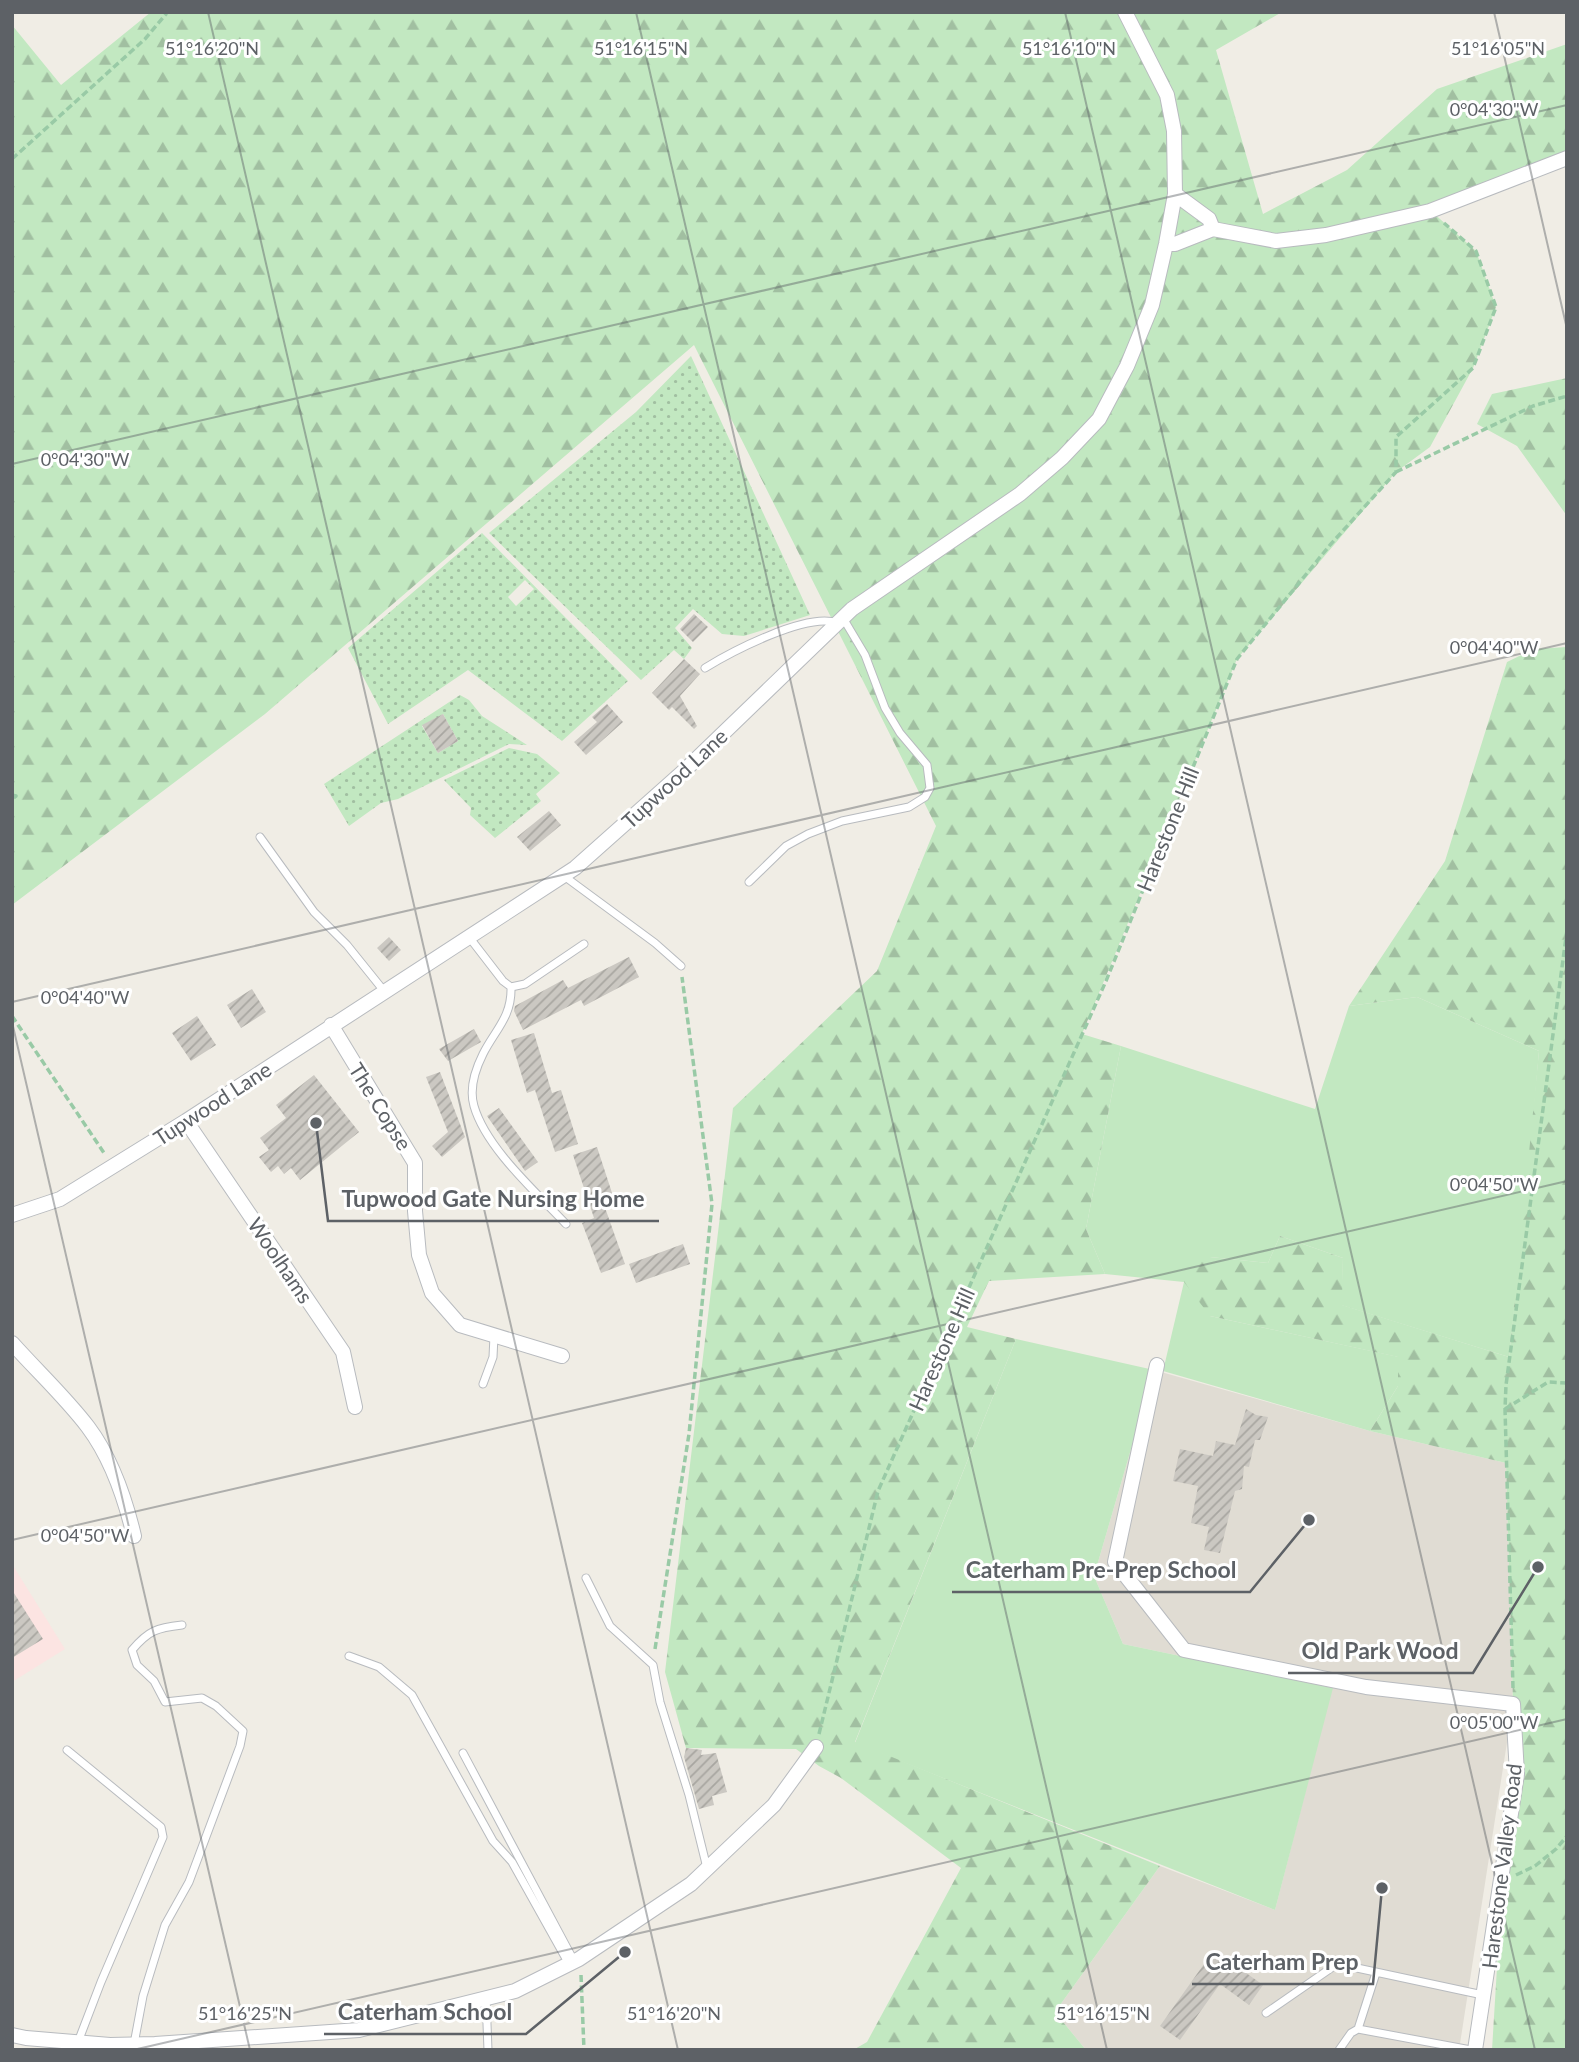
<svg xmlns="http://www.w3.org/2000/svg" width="1579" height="2062" font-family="Lato,sans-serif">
	<defs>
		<pattern id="forest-firs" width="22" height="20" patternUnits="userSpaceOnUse" patternTransform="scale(1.75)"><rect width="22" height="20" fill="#c2e8c1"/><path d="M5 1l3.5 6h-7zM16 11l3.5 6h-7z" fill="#a1bfa1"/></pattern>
		<pattern id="garden-dots" width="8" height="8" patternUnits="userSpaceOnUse" patternTransform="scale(1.75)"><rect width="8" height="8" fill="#c2e8c1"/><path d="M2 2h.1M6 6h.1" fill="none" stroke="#a1bfa1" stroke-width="1.8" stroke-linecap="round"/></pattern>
		<pattern id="building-hatch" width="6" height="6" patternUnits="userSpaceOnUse" patternTransform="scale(1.75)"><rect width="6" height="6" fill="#cbc8c2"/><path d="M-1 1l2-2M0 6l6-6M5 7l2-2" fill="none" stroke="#a8a6a1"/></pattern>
	</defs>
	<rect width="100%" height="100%" fill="#f0ede5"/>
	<path fill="#e0dcd3" d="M1154,1370L1370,1431L1506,1463L1513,1704L1459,2050H1086L1055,2012L1160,1866L1275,1910L1332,1688L1123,1644L1094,1576Z"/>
	<path fill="#fce4e2" d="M12,1564L65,1649L12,1682Z"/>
	<path fill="#c2e8c1" d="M1417,997L1539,1051L1527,1191L1509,1357L1341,1305L1343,1258L1280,1236L1268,1263L1210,1257V1316L1399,1357L1398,1386L1370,1431L1163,1371L1184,1282L1105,1274L1086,1229L1121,1046L1315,1109L1349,1006Z
		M1016,1339L1154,1370L1094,1576L1123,1644L1333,1688L1275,1910L855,1743Z"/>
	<path fill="url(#forest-firs)" d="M151,12H1282L1216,50L1263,214L1347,170L1437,89L1567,44V158L1431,211L1476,251L1496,307L1473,368L1430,447L1396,472L1237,659L1082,1034L1121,1046L1086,1229L1105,1274L989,1281L967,1327L1016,1339L855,1742L1160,1866L1055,2012L1086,2050H853L867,2042L961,1868L841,1778L819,1766L796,1749L686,1748L665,1672L733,1108L877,971L936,826L694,345L265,714L12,905V25L61,85Z
		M1567,378V516L1517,446L1477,424L1492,394Z
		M1567,647V2050H1492L1513,1704L1506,1463L1370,1431L1398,1386V1357L1210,1316L1184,1282L1191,1263L1210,1257L1268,1263L1280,1236L1343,1258L1342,1305L1509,1357L1539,1051L1417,997L1349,1006L1445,861L1507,662L1534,649Z"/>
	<path fill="url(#garden-dots)" fill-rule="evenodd" d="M691,356L810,615L744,636L722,634L693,609L675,628L692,648L684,659L674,650L641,680L489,533L636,412Z
		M482,533L628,681L562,741L468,670L388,724L348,648ZM525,580L534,589L516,606L508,597Z
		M460,695L469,700L482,716L527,745L509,744L398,799L381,803L349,826L324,784ZM443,714L458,741L438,753L422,726Z
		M509,748L537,754L560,773L536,794L541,801L495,838L470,815L471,808L444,780Z"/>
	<path fill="url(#building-hatch)" d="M694,614L708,627L693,642L680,629Z
		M684,659L700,674L680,696L697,726L694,729L672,707L669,710L652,693Z
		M607,704L623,722L586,755L574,742L597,722L592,717Z
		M443,714L458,741L438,753L422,725Z
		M549,811L561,825L530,851L517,837Z
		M389,937L401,950L389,961L377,948Z
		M629,957L639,977L584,1006L581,1000L523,1030L514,1011L515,1006L563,980L568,988Z
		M252,989L266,1012L241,1028L227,1005Z
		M197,1016L216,1045L191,1061L172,1033Z
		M474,1029L481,1042L448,1061L439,1049Z
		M534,1033L552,1093L561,1090L578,1144L555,1152L535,1090L527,1093L511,1040Z
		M440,1072L465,1137L442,1157L432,1146L448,1132L426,1077Z
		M314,1075L359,1132L300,1180L291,1168L284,1174L278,1166L271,1172L259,1157L269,1150L260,1138L286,1118L276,1105Z
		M499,1108L538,1162L525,1171L487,1116Z
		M597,1147L614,1199L603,1202L625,1264L601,1273L582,1223L594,1218L573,1155Z
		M683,1244L690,1264L636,1283L629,1264Z
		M1246,1409L1256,1415L1268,1417L1260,1440H1255L1249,1467L1244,1466L1242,1489L1235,1491L1220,1553L1204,1550L1209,1527L1191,1523L1198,1486L1173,1481L1180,1449L1213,1456L1216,1441L1235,1445Z
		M12,1590L43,1639L12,1658Z
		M686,1748L702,1750L701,1755L716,1753L727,1792L712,1796L714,1805L699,1809L684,1757Z
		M1214,1950L1263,1985L1249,2005L1220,1984L1180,2040L1160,2026Z"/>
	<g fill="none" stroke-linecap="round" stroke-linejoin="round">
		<defs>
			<path id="service" d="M705,668C731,652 807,612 837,623
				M260,837L314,912L347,945L384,991
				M564,876L655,943L681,966
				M749,882L786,846L808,834L842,821L909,807L925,797L930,788L927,765L900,733L885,708L865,655L843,618
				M469,937L503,981L511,987L525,984L584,944
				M511,987C512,1017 495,1030 483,1054C475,1070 469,1089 474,1106C486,1148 536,1192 566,1224
				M483,1384L493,1357L494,1336
				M586,1578L610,1626L653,1665L660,1702L689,1795L707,1868
				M349,1656L379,1667L412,1695L493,1841L512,1862L569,1964
				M67,1750L161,1827L163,1837L101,1982L78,2042
				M463,1753L574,1961
				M1376,1973L1358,2029L1471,2050
				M486,1998L488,2050
				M1266,2013L1334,1966L1343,1965L1483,1995
				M134,2044L143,1996L165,1925L189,1882L240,1746L243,1731L216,1706L202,1698L165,1702L154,1681L137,1665L132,1650C149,1630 157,1628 182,1625
				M1339,2050L1351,2033L1358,2029"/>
			<path id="minor" d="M1125,12L1167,95L1174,131L1175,194L1209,219L1213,229
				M1213,229L1276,241L1326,235L1430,211L1567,158
				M1166,244H1175L1213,229
				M331,1025L415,1163V1211L419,1255L432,1293L460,1325L562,1356
				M186,1121L343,1352L355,1407
				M12,1215L60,1199L186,1121L575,868L684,771L852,609L1020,494L1062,458L1099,419L1127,366L1152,305L1166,244L1175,194
				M12,1343C37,1371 66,1398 88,1427C112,1459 125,1498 134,1536
				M1157,1365L1115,1562L1184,1650L1366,1687L1513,1704L1517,1774L1475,2050
				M12,2035L26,2038L110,2045L155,2044L359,2030L515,1991L579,1959L691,1884L774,1805L816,1747"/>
		</defs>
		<use href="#service" stroke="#b8bbbf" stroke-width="9"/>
		<use href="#minor" stroke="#b8bbbf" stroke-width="16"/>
		<path stroke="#99caa6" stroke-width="3.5" stroke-dasharray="7 3.5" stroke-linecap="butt" d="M12,159L145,39L166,14L165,12
			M1396,472L1533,406L1567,396
			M12,795L16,796L12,799
			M12,1016L104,1153
			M1505,1409L1548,1382L1567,1383
			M655,1649L689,1434L712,1204L682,977
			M1513,1688L1505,1409L1506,1385L1567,930
			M819,1734L878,1491L1106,981L1237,659L1330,545L1396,472V437L1473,368L1496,307L1476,251L1444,223
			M1516,1875L1535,1866L1556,1849L1567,1836
			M581,1975L584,2050"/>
		<use href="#service" stroke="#fff" stroke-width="7"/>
		<use href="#minor" stroke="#fff" stroke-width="14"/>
	</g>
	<path fill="none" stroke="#5d6166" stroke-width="2" stroke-opacity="0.45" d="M208,12L678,2050M636,12L1107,2050M1065,12L1535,2050M1494,12L1567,329M12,464L1567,105M12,1002L1567,643M12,1022L250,2050M12,1540L1567,1181M133,2050L1567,1719"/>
	<g text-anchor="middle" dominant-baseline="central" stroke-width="6" stroke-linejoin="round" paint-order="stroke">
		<g font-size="21" fill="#5d6166" stroke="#fff">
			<text transform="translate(674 778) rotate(-43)">Tupwood Lane</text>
			<text transform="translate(1167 829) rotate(-68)">Harestone Hill</text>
			<text transform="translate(212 1103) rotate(-33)">Tupwood Lane</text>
			<text transform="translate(381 1106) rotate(58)">The Copse</text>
			<text transform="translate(281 1260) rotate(56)">Woolhams</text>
			<text transform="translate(941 1349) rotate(-66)">Harestone Hill</text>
			<text transform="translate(1501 1866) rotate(-83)">Harestone Valley Road</text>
		</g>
	</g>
	<g font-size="18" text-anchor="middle" fill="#5d6166" stroke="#fff" stroke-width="6" stroke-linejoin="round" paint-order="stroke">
		<text x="212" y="55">51°16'20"N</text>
		<text x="641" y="55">51°16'15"N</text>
		<text x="1069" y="55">51°16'10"N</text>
		<text x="1498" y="55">51°16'05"N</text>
		<text x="1494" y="116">0°04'30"W</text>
		<text x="85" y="466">0°04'30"W</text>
		<text x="1494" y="654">0°04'40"W</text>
		<text x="85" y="1004">0°04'40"W</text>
		<text x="1494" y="1191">0°04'50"W</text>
		<text x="85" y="1542">0°04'50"W</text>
		<text x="1494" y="1729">0°05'00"W</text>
		<text x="245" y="2020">51°16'25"N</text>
		<text x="674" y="2020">51°16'20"N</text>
		<text x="1103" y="2020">51°16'15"N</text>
	</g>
	<path fill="none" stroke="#5d6166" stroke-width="2.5" d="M316 1123L328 1221H659M1309 1520L1250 1592H952M1538 1567L1473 1673H1288M1382 1888L1373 1984H1192M625 1952L526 2034H324"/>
	<g fill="#5d6166" stroke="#fff" stroke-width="2.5">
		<circle cx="316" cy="1123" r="7"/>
		<circle cx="1309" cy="1520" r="7"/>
		<circle cx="1538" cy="1567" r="7"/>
		<circle cx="1382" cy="1888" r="7"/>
		<circle cx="625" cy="1952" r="7"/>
	</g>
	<g font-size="23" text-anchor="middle" font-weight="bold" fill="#5d6166" stroke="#fff" stroke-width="6" stroke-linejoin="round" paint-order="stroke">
		<text x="493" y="1207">Tupwood Gate Nursing Home</text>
		<text x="1101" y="1578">Caterham Pre-Prep School</text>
		<text x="1380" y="1659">Old Park Wood</text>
		<text x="1282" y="1970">Caterham Prep</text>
		<text x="425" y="2020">Caterham School</text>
	</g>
	<rect width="1579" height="2062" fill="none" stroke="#5d6166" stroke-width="28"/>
</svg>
